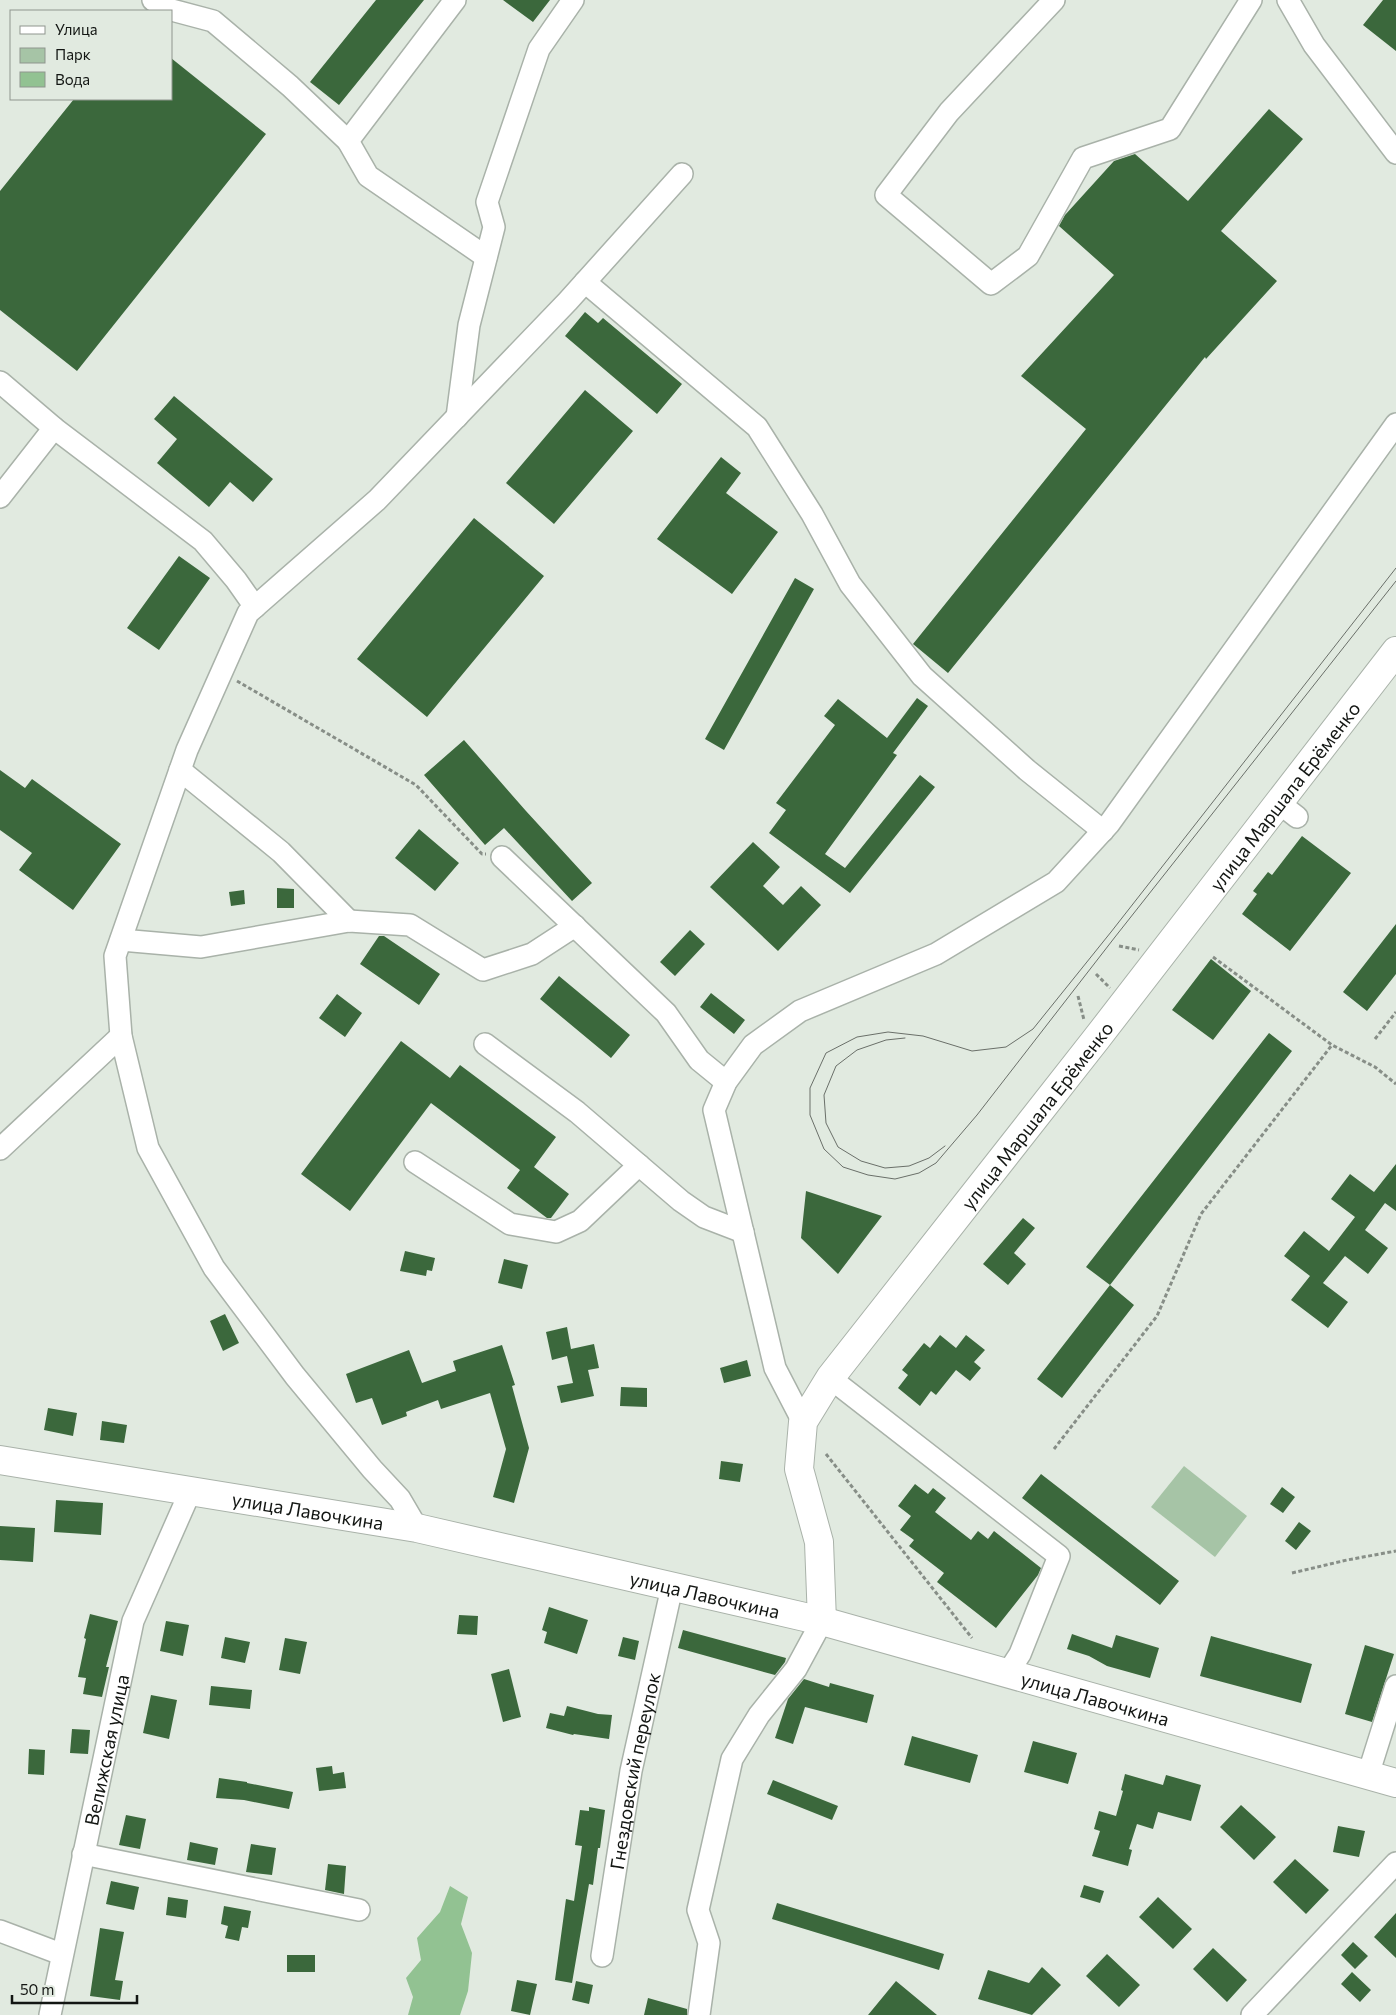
<svg xmlns="http://www.w3.org/2000/svg" width="1396" height="2015" font-family="Commissioner,sans-serif">
	<rect width="100%" height="100%" fill="#e1eae0"/>
	<path fill="#a6c4a6" d="M1184,1466L1247,1516L1215,1557L1151,1507Z"/>
	<path fill="#92c292" d="M450,1886L468,1897L461,1924L472,1953L468,1991L460,2015H408L413,1997L406,1978L421,1960L417,1938L440,1912Z"/>
	<path fill="#3b683c" d="M376,0H424L339,105L310,82Z
		M503,0H550L533,22Z
		M1383,0H1396V51L1363,25Z
		M171,58L266,134L77,371L0,310V191L74,99H171Z
		M1269,109L1303,139L1221,231L1277,281L1206,359L1205,357L948,673L913,644L1086,429L1021,376L1114,275L1059,226L1065,215L1114,161L1135,154L1188,201Z
		M585,312L598,323L603,318L682,384L657,414L565,336Z
		M585,390L633,431L554,524L506,483Z
		M174,396L273,479L253,502L230,482L209,507L157,463L177,439L154,419Z
		M721,457L741,473L726,493L778,532L732,594L657,539Z
		M474,518L544,576L427,717L357,659Z
		M179,556L210,578L159,650L127,628Z
		M795,578L814,589L724,750L705,739Z
		M917,698L928,706L893,753L897,755L825,854L845,868L920,775L935,787L850,893L769,833L786,810L776,803L835,725L824,716L838,699L887,738Z
		M464,740L526,811L592,883L572,901L504,828L485,845L424,775Z
		M0,770L25,788L32,779L121,844L73,910L19,870L32,853L0,830Z
		M419,829L459,863L435,891L395,858Z
		M1302,836L1351,873L1290,951L1242,914L1257,894L1253,891L1268,872L1272,875Z
		M753,842L780,867L763,886L783,905L801,886L821,905L778,951L710,887Z
		M277,888L294,889V908H277Z
		M244,890L245,904L231,906L229,892Z
		M1396,924V974L1367,1011L1343,992Z
		M690,930L705,944L675,976L660,962Z
		M379,936H384L440,974L419,1005L360,964Z
		M1211,959L1251,991L1213,1040L1172,1010Z
		M559,976L630,1035L611,1058L540,999Z
		M711,993L745,1020L734,1034L700,1007Z
		M337,994L362,1013L345,1037L319,1018Z
		M1269,1033L1292,1051L1110,1285L1086,1267Z
		M401,1041L450,1078L460,1065L556,1137L534,1167L569,1194L551,1218H547L507,1188L520,1170L431,1103L350,1211L301,1174Z
		M1396,1164V1211L1385,1203L1365,1230L1388,1248L1368,1274L1345,1256L1323,1283L1348,1302L1328,1328L1291,1300L1310,1276L1284,1256L1304,1231L1329,1251L1355,1217L1331,1199L1350,1174L1374,1192Z
		M806,1191L882,1216L838,1274L801,1238Z
		M1023,1218L1035,1228L1014,1253L1026,1264L1008,1285L983,1264Z
		M405,1251L435,1258L432,1271L427,1270L426,1276L400,1271Z
		M504,1259L528,1265L522,1289L498,1283Z
		M1110,1285L1134,1305L1062,1398L1037,1379Z
		M225,1314L239,1343L223,1351L210,1321Z
		M567,1327L571,1349L594,1344L599,1368L588,1370L594,1396L561,1403L557,1386L573,1383L567,1356L552,1360L546,1332Z
		M940,1335L956,1348L966,1335L985,1350L974,1362L981,1368L970,1381L956,1370L936,1395L931,1391L920,1406L898,1388L908,1375L902,1370L924,1343L930,1348Z
		M502,1345L515,1385L512,1386L529,1448L514,1503L493,1497L506,1449L490,1393L441,1409L438,1400L406,1412L407,1416L382,1425L372,1398L356,1403L346,1374L409,1350L422,1383L456,1371L453,1361Z
		M747,1360L751,1376L724,1383L720,1368Z
		M621,1387L647,1388V1407L620,1406Z
		M48,1408L77,1413L73,1436L44,1430Z
		M102,1421L127,1425L124,1443L100,1440Z
		M721,1461L743,1464L740,1482L719,1479Z
		M1041,1474L1179,1581L1160,1605L1022,1498Z
		M915,1484L928,1494L933,1488L946,1498L935,1512L971,1540L978,1531L988,1539L994,1531L1041,1568L1038,1575L996,1628L937,1582L944,1573L909,1546L914,1540L900,1530L911,1516L898,1506Z
		M1282,1487L1295,1497L1283,1513L1270,1504Z
		M56,1500L103,1503L101,1535L54,1532Z
		M1299,1522L1311,1531L1296,1550L1285,1541Z
		M0,1526L35,1528L33,1562L0,1560Z
		M549,1607L588,1620L577,1654L544,1643L547,1632L542,1630Z
		M90,1614L118,1621L106,1667H109L102,1697L83,1694L86,1678L78,1677L86,1639L84,1638Z
		M459,1615L478,1616L477,1635L457,1634Z
		M166,1621L189,1625L183,1656L160,1651Z
		M683,1630L786,1658L785,1662L775,1675L678,1648Z
		M1072,1634L1112,1648L1116,1635L1159,1648L1150,1678L1107,1666L1089,1656L1067,1649Z
		M1211,1636L1312,1664L1301,1703L1200,1676Z
		M225,1637L250,1642L245,1663L221,1658Z
		M623,1637L639,1641L635,1660L618,1656Z
		M285,1638L307,1642L300,1674L279,1670Z
		M1365,1645L1394,1654L1372,1722L1345,1714Z
		M509,1669L521,1717L503,1722L491,1674Z
		M804,1679L829,1687L830,1683L874,1695L867,1723L805,1707L793,1744L775,1738L788,1699Z
		M211,1686L252,1690L250,1709L209,1705Z
		M151,1695L177,1700L169,1739L143,1733Z
		M567,1706L598,1714L612,1715L609,1739L574,1734L573,1735L546,1728L550,1713L564,1716Z
		M72,1729L90,1730L88,1754L70,1753Z
		M912,1736L978,1755L970,1783L904,1765Z
		M1033,1741L1077,1753L1068,1784L1024,1772Z
		M29,1749L45,1750L44,1775L28,1774Z
		M332,1766L333,1774L344,1772L346,1788L319,1791L316,1768Z
		M1125,1774L1163,1785L1166,1775L1201,1785L1191,1821L1158,1812L1153,1829L1137,1824L1129,1849L1132,1850L1128,1866L1092,1856L1100,1831L1094,1829L1099,1811L1116,1816L1123,1791L1121,1790Z
		M219,1778L247,1782V1783L293,1792L289,1809L244,1800L216,1798Z
		M773,1780L838,1806L832,1820L767,1794Z
		M1241,1805L1276,1837L1254,1860L1220,1827Z
		M589,1807L605,1810L600,1848H598L593,1885L589,1884L572,1983L555,1980L566,1899L574,1901L582,1846L575,1845L580,1810L589,1811Z
		M126,1815L146,1819L140,1849L119,1845Z
		M1338,1826L1365,1831L1359,1857L1333,1852Z
		M190,1842L218,1848L215,1865L187,1860Z
		M251,1844L276,1848L272,1875L246,1872Z
		M1295,1859L1329,1890L1306,1914L1273,1882Z
		M328,1864L346,1866L344,1894L325,1890Z
		M111,1881L139,1887L134,1910L106,1904Z
		M1084,1885L1104,1891L1100,1903L1080,1897Z
		M168,1897L188,1900L186,1918L166,1915Z
		M1158,1897L1192,1929L1173,1949L1139,1917Z
		M777,1903L944,1954L939,1970L772,1919Z
		M224,1906L251,1911L248,1928L242,1927L239,1941L225,1938L228,1926L221,1924Z
		M1396,1913V1958L1374,1937Z
		M100,1928L124,1932L115,1980L123,1981L120,2000L90,1996Z
		M1353,1942L1368,1956L1355,1969L1341,1955Z
		M1213,1948L1247,1980L1227,2002L1193,1969Z
		M1107,1954L1140,1985L1119,2007L1086,1976Z
		M287,1955H315V1972H287Z
		M1042,1967L1061,1985L1032,2015L978,1999L988,1970L1029,1983Z
		M1352,1972L1371,1990L1360,2002L1341,1984Z
		M517,1980L537,1984L530,2015L511,2011Z
		M576,1981L593,1985L589,2004L572,2000Z
		M896,1981L937,2015H868Z
		M648,1998L687,2009V2015H644Z"/>
	<g fill="none" stroke-linecap="round" stroke-linejoin="round">
		<defs>
			<g id="minor">
				<path d="M153,0L168,9L213,21L290,86L348,141"/>
				<path d="M455,0L348,141L368,176L486,257"/>
				<path d="M1054,0L949,112L886,195L991,284L1028,256L1083,158L1170,129L1251,0"/>
				<path d="M1288,0L1314,45L1396,153"/>
				<path d="M585,282L757,427L812,514L850,584L922,676L1027,770L1103,831"/>
				<path d="M0,382L54,428"/>
				<path d="M457,417L469,325L494,227L487,202L539,49L573,0"/>
				<path d="M0,497L54,428L203,541L236,580L255,607"/>
				<path d="M180,770L281,852L349,921"/>
				<path d="M1279,803L1297,817"/>
				<path d="M502,857L666,1013L699,1060L726,1082"/>
				<path d="M121,940L201,947L349,921L410,925L483,970L532,954L575,926"/>
				<path d="M485,1044L577,1112L681,1201L704,1217L743,1232"/>
				<path d="M0,1149L121,1036"/>
				<path d="M415,1162L510,1224L556,1232L580,1221L639,1165"/>
				<path d="M830,1378L1059,1556L1020,1654L1007,1674"/>
				<path d="M803,1422L775,1368L714,1110L726,1082L753,1045L800,1011L936,954L1056,882L1109,824L1396,424"/>
				<path d="M417,1528L400,1499L372,1469L295,1376L214,1268L148,1148L121,1036L115,956L187,750L248,613L377,500L568,301L682,174"/>
				<path d="M1368,1775L1396,1686"/>
				<path d="M83,1854L359,1910"/>
				<path d="M0,1931L61,1954"/>
				<path id="s1" d="M602,1956L631,1771L672,1587"/>
				<path id="s2" d="M50,2015L133,1621L190,1492"/>
				<path d="M699,2015L709,1943L698,1910L732,1759L759,1715L796,1669L822,1621"/>
				<path d="M1252,2015L1396,1863"/>
			</g>
			<g id="major">
				<path id="s3" d="M0,1460L417,1528L822,1621L1396,1783"/>
				<path id="s4" d="M822,1621L819,1542L799,1469L803,1422L830,1378L1097,1038L1396,651"/>
			</g>
		</defs>
		<use href="#minor" stroke="#a9b2a9" stroke-width="24"/>
		<use href="#major" stroke="#a9b2a9" stroke-width="30"/>
		<path stroke="#878e87" stroke-width="3" stroke-dasharray="4 2.5" stroke-linecap="butt" d="M237,681L416,785L482,854H486
			M1119,946L1139,950
			M1213,957L1332,1045L1375,1067L1396,1084
			M1096,974L1110,988
			M1078,996L1084,1020
			M1375,1039L1396,1012
			M1054,1449L1157,1316L1201,1214L1332,1045
			M826,1454L972,1638
			M1292,1573L1347,1560L1396,1551"/>
		<use href="#minor" stroke="#fff" stroke-width="21"/>
		<use href="#major" stroke="#fff" stroke-width="28"/>
		<path stroke="#6a6f69" stroke-width="1" d="M1396,568L1111,932L1033,1029L1006,1047L972,1051L923,1036L888,1032L857,1037L826,1053L810,1088V1115L824,1149L843,1167L868,1175L895,1179L919,1173L936,1163L977,1115L1115,937L1396,581
			M905,1038L886,1040L857,1050L836,1066L824,1095L826,1123L838,1147L861,1161L885,1168L909,1166L929,1158L945,1146"/>
	</g>
	<g text-anchor="middle" dominant-baseline="central" stroke-width="5" stroke-linejoin="round" paint-order="stroke">
		<g font-size="19" fill="#131613" stroke="#e1eae0">
			<text stroke="none"><textPath href="#s4" startOffset="992">улица Маршала Ерёменко</textPath></text>
			<text stroke="none"><textPath href="#s4" startOffset="588">улица Маршала Ерёменко</textPath></text>
			<text stroke="none"><textPath href="#s3" startOffset="312">улица Лавочкина</textPath></text>
			<text stroke="none"><textPath href="#s3" startOffset="718">улица Лавочкина</textPath></text>
			<text stroke="none"><textPath href="#s3" startOffset="1122">улица Лавочкина</textPath></text>
			<text stroke="none"><textPath href="#s2" startOffset="271">Велижская улица</textPath></text>
			<text stroke="none"><textPath href="#s1" startOffset="188">Гнездовский переулок</textPath></text>
		</g>
	</g>
	<rect x="10" y="10" width="162" height="90" fill="#e1eae0" stroke="#8f958e"/>
	<rect x="20" y="26" width="25" height="8" fill="#ffffff" stroke="#8f958e"/>
	<text x="55" y="35" font-size="15" fill="#131613">Улица</text>
	<rect x="20" y="48" width="25" height="15" fill="#a6c4a6" stroke="#8f958e"/>
	<text x="55" y="60" font-size="15" fill="#131613">Парк</text>
	<rect x="20" y="72" width="25" height="15" fill="#92c292" stroke="#8f958e"/>
	<text x="55" y="85" font-size="15" fill="#131613">Вода</text>
	<path d="M12 1995v8h125v-8" fill="none" stroke="#131613" stroke-width="2.5"/>
	<text x="20" y="1995" font-size="15" fill="#131613" stroke="#e1eae0" stroke-width="4" paint-order="stroke">50 m</text>
</svg>
